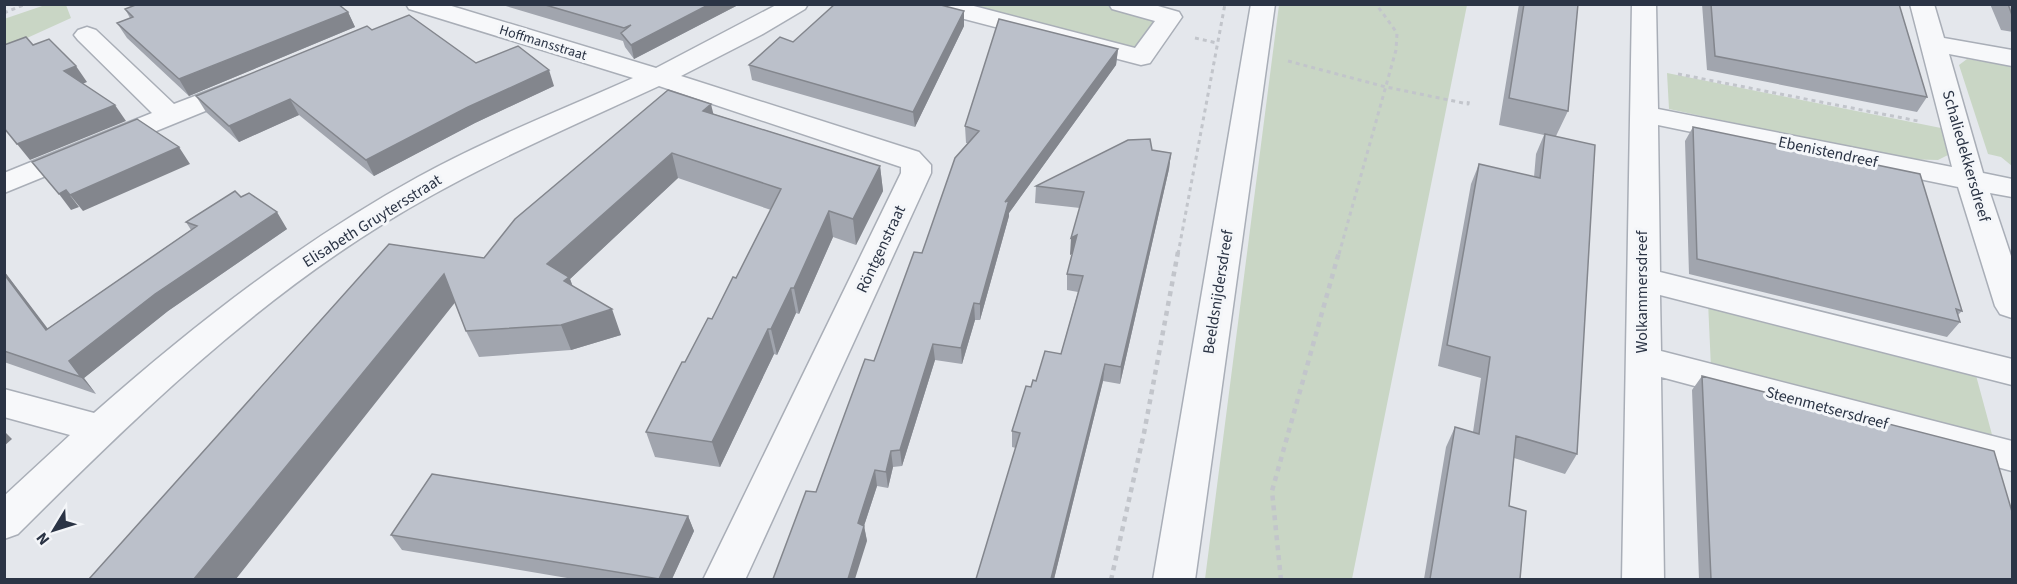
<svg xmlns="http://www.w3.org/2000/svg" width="2017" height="584" font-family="'Source Sans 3',sans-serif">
	<rect width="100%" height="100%" fill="#e4e7ec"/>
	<path fill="#c9d6c5" d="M48,4L66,5L71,18L5,48L4,19Z
		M946,5H1108L1165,18L1138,53Z
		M1279,5H1467L1352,579H1205Z
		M1967,59L2012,66V166L2001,157L1988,154L1959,65Z
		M1667,73L1941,128L1948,155L1938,160L1900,159L1669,109Z
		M1708,302L1974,368L1994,442L1711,368Z"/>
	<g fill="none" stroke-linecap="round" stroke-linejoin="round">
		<defs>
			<path id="street" d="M406,4H445L656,68L778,4H808L805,9L761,35L681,76L919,152L931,165V173L745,580H703L901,173V167L659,86C566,129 471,169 383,224C247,308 131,421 18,534L4,539V496L70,435L4,417V389L94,413C195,324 300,242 418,177C487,139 561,110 633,78L409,9Z
				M923,4H966L1135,48L1155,21L1112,9L1109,4H1151L1179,12L1182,17L1150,63L1141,65L926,9Z
				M1251,4H1275L1195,580H1153Z
				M1632,4H1656L1658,109L1952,167L1910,4H1934L1944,38L2012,50V66L1949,54L1983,173L2012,179V197L1990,193L2012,259V318L2000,314L1995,306L1958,187L1658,125L1660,272L2012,359V385L1660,295L1661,351L2012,441V471L1661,377L1664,580H1622Z
				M87,27L96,30L174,104L242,78L252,80L255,86L252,92L4,193V173L152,113L78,40L74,35L78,30Z"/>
		</defs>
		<use href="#street" stroke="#a9aeb7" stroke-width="3"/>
		<path stroke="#c2c5cb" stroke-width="3" stroke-dasharray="4 4" stroke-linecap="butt" d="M4,13L26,4
			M1195,38L1217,43
			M1288,61L1386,87L1468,104L1469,98
			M1678,74L1918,121
			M1178,254L1225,4
			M1339,254L1396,50L1397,33L1376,4"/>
		<path stroke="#c2c5cb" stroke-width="4.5" stroke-dasharray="5 5" stroke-linecap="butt" d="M1111,580L1144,433L1178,252
			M1281,580L1272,491L1339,252"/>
		<use href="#street" fill="#f7f8fa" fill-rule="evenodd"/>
	</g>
	<path fill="#a1a5ae" d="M499,4H740L634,59L625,47L623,41Z
		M1519,4H1578L1568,111L1556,136L1577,454L1565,474L1514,458L1509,506L1520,579H1424L1446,447L1455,427L1473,432L1481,378L1438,366L1471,184L1479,164L1534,177L1536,154L1544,135L1499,125Z
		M1702,4H1899L1927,97L1917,112L1707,70Z
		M1990,4H2013V32L2001,30Z
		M125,9L348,12L355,27L189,96L127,38L117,23L130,18Z
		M964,11V26L915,127L752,80L749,65L793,42Z
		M372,30L476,63L554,86L475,123L374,176L299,115L239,142L206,112L196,96Z
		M1118,49L1116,65L1009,213V216L980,320H975L962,364L935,360L902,466L893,467L888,488L877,486L864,526L867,541L816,492L922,253L968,143H966L965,126Z
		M714,114L880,166L883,191L856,245L833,237L799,314L796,313L777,355L774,354L720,467L655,457L646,432L685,362L736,278L771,210L678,178L570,279L572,285L621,335L571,350L479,357L466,331L455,302L484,258Z
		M1693,127L1962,311L1958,315L1960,322L1947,337L1689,274L1685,141Z
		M1152,150L1171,153L1169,169L1120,384L1103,381L1054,579H976L1016,448L1012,447V431L1031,387L1061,354L1078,292L1067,290V274L1073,253L1070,255L1080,208L1035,203L1036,186Z
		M241,197L287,229L168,311L84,378L96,394L4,362V271L47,329L191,230L186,222Z
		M1702,376L2013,579H1699L1692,390Z
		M688,516L694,531L672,579H573L402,550L391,535Z"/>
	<path fill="#83868d" d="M710,4H740L634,59L631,45Z
		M964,11V26L915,127L913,112Z
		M348,12L355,27L189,96L179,79Z
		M1118,49L1116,65L1009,213V216L980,320V304L1005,202Z
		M76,66L87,82L75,87L64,71Z
		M549,70L554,86L475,123L374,176L366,160L468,107Z
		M290,99L299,115L239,142L229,126Z
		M711,104L717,129L703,111Z
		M115,105L126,121L30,160L17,144Z
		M179,147L190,164L83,211L70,195Z
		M672,153L678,178L570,279L579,303L547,264Z
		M1171,153L1169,169L1120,384L1121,367Z
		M880,166L883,191L856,245L853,219Z
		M66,190L79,207L71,210L59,194Z
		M829,211L833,237L799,314L794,288Z
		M277,212L287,229L168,311L84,378L96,394L81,377L69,361L155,294Z
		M1077,235L1076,251L1070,255L1071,238Z
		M4,271L61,346L46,330L4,274Z
		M444,274L457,300L236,579H194Z
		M791,288L796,313L777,355L771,329Z
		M974,303L975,320L962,364L961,348Z
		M612,309L621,335L571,350L561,325Z
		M768,329L774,354L720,467L712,442Z
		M933,344L935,360L902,466L900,450Z
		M1105,364L1103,381L1054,579H1051Z
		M4,431L12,439L4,446Z
		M891,451L893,467L888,488L886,472Z
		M875,470L877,486L860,538L858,523Z
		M688,516L694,531L672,579H659Z
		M864,526L867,541L855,579H848Z"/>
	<path fill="#bbc0ca" stroke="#83868d" stroke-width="1.5" d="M138,4H338L348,12L179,79L117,23L133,17L125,9Z
		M542,4H710L631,45L621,33L631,25L624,28Z
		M835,4H937L964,11L913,112L749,65L780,37L793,42Z
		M1524,4H1578L1568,111L1509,98Z
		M1711,4H1899L1927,97L1715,56Z
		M2008,4H2013V15H2012Z
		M409,15L476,63L518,46L549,70L468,107L366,160L290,99L229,126L196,96L367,26L372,30Z
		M999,19L1118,49L1005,202L1009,200L980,304L974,303L961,348L933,344L900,450L891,451L886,472L875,470L858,523L864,526L848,579H773L806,491L816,492L865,359L874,361L914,252L922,253L955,158L979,131L965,126Z
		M26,37L33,45L49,39L76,66L64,71L115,105L17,144L4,128V45Z
		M668,90L711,104L703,111L880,166L853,219L829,211L794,288H791L771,329H768L712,442L646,432L682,362H685L708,318L712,319L733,277L736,278L781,189L672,153L547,264L569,277L564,281L612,309L561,325L466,331L444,274L194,579H89L389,244L484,258L515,219Z
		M137,119L179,147L70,195L66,190L59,194L32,162Z
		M1693,127L1920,174L1962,311L1956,309L1960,322L1697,259Z
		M1545,134L1595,145L1577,454L1516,436L1509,506L1526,511L1520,579H1430L1455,427L1479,434L1490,357L1447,345L1479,164L1540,178Z
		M1150,139L1152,150L1171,153L1121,367L1105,364L1051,579H976L1020,433L1012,431L1026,386L1031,387L1033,380L1036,381L1045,351L1061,354L1083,276L1067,274L1077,235L1071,238L1084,192L1036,186L1128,140Z
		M235,191L241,197L249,193L277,212L155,294L69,361L81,377L4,351V274L46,330L197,226L186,222Z
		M1702,376L1994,451L2013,515V579H1711Z
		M432,474L688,516L659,579L391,535Z"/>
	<g text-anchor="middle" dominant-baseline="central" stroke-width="6" stroke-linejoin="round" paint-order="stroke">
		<g font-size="14" fill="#2b3445" stroke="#f4f6f9">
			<text transform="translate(543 43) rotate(17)">Hoffmansstraat</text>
		</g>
		<g font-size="16" fill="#2b3445" stroke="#f4f6f9">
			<text transform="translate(1828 152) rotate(12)">Ebenistendreef</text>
			<text transform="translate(1966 156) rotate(74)">Schaliedekkersdreef</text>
			<text transform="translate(372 221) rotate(-32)">Elisabeth Gruytersstraat</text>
			<text transform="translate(881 249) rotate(-65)">Röntgenstraat</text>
			<text transform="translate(1218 292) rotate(-81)">Beeldsnijdersdreef</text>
			<text transform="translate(1642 292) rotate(-90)">Wolkammersdreef</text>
			<text transform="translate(1827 408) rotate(15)">Steenmetsersdreef</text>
		</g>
	</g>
	<rect width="2017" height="584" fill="none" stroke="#2b3445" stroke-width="12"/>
	<g transform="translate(54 530) rotate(232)" stroke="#f4f6f9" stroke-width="4.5" paint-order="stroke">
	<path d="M0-4.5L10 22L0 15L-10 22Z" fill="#2b3445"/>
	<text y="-9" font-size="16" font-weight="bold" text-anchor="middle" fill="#2b3445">N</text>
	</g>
</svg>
